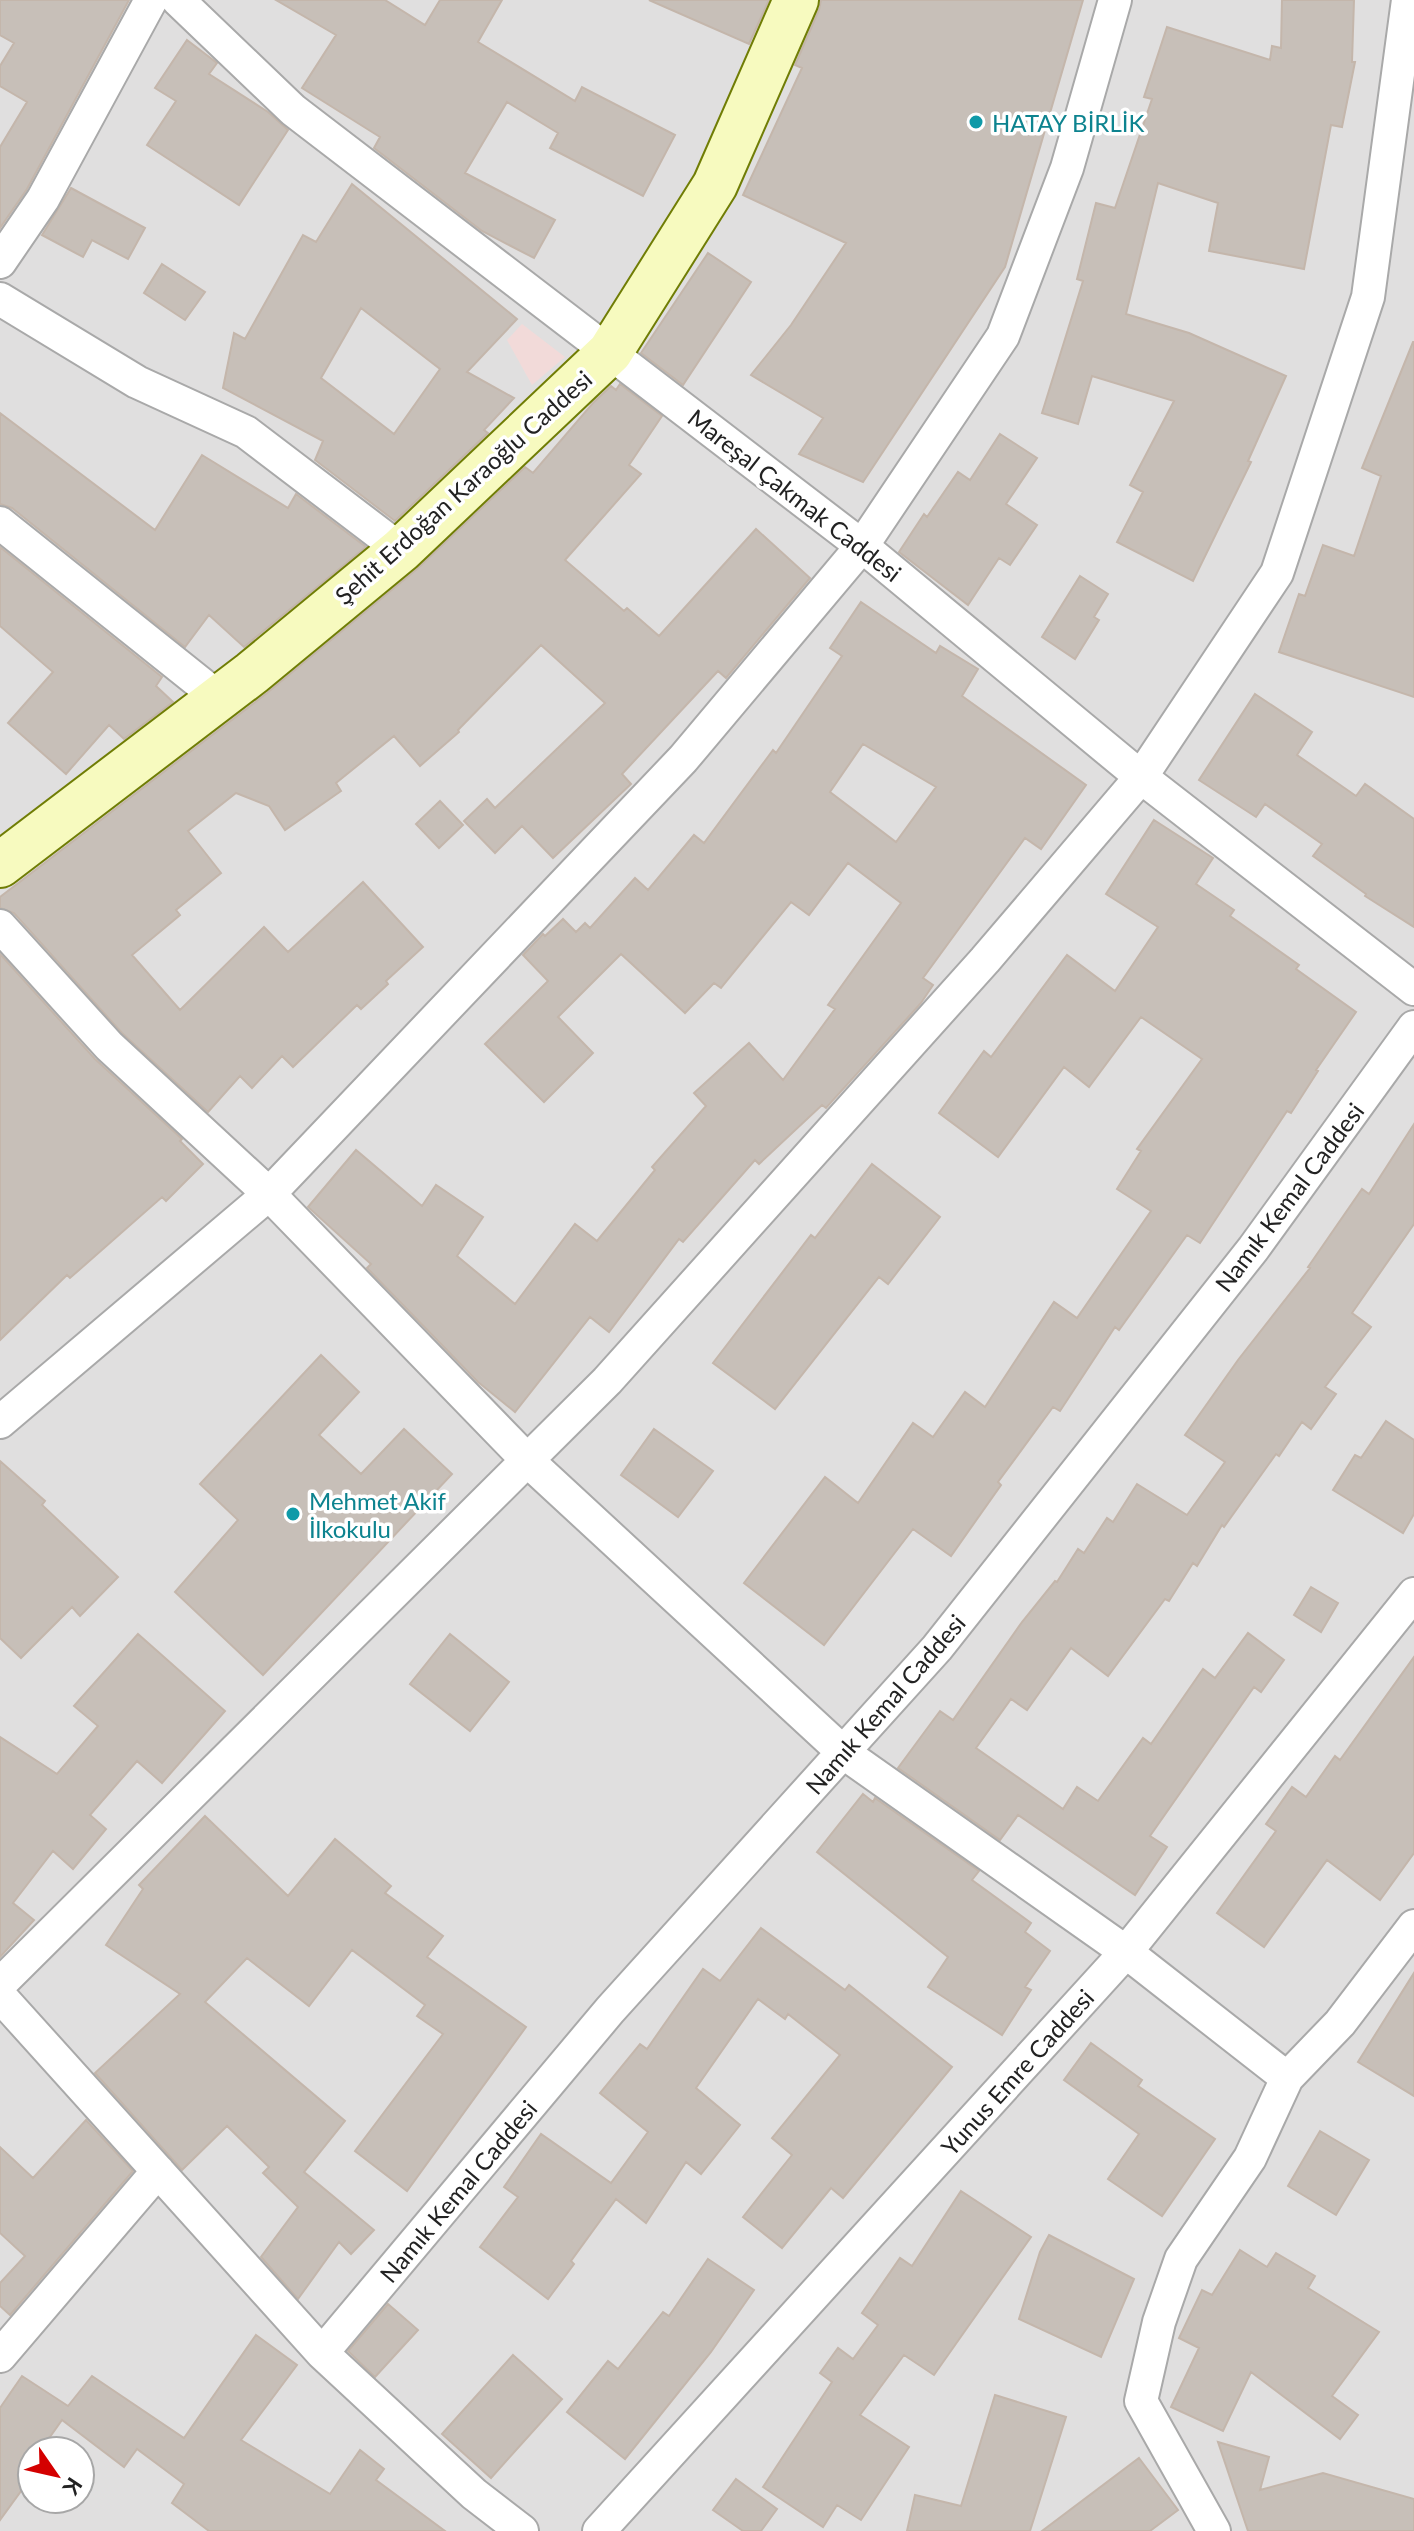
<svg xmlns="http://www.w3.org/2000/svg" width="1414" height="2531" font-family="Lato,sans-serif">
	<rect width="100%" height="100%" fill="#f2efe9"/>
	<path fill="#e0dfdf" fill-rule="evenodd" d="M0,0H1414V2531H0ZM32,2451H80V2499H32Z"/>
	<path fill="#f2dad9" d="M522,324L565,357L532,385L507,340Z"/>
	<path fill="#c7bfb8" stroke="#c4b6ab" stroke-width="2" fill-rule="evenodd" d="M0,0H129L27,189L0,228V147L27,102L0,86V66L14,43L0,35Z
		M276,0H385L425,25L440,0H502L478,42L575,101L582,87L675,135L643,196L550,148L558,133L507,102L465,173L555,220L534,258L482,231L374,148L380,137L302,88L336,35Z
		M649,0H769L749,44Z
		M821,0H1083L1005,267L863,482L799,454L823,418L751,375L791,325L846,243L743,195L802,68L795,65L819,10Z
		M1282,0H1354L1352,62H1355L1342,127L1331,125L1304,269L1209,251L1218,203L1158,183L1126,314L1189,333L1286,376L1248,461L1251,462L1193,581L1117,542L1143,492L1130,485L1174,401L1092,376L1078,424L1042,413L1083,281L1077,279L1096,203L1115,208L1152,99L1144,97L1167,27L1270,60L1272,46L1281,48Z
		M187,40L217,63L209,74L268,112L288,130L239,205L147,145L176,101L155,88Z
		M352,184L517,319L467,372L514,398L484,430L488,433L395,521L315,460L323,441L223,388L234,333L245,339L303,235L316,242ZM361,308L440,369L394,434L321,378Z
		M71,188L145,228L128,259L92,240L83,257L42,235Z
		M708,253L751,282L683,385L641,353Z
		M162,264L205,292L185,320L144,293Z
		M1413,342H1414V697L1279,652L1299,594L1305,596L1323,545L1354,556L1381,476L1362,468Z
		M620,384L662,416L629,465L641,474L565,560L624,611L627,608L659,636L756,529L810,578L726,678L718,671L622,774L631,784L553,858L522,826L495,853L464,821L487,799L495,808L605,703L541,645L458,730L459,732L420,766L394,736L336,783L341,791L285,830L269,806L236,793L188,831L221,873L176,910L180,915L132,955L180,1010L264,927L288,952L363,882L423,947L386,981L388,984L361,1009L357,1005L293,1067L282,1056L252,1088L240,1076L208,1112L122,1033L14,913L0,908V897L267,693L417,569L525,467L533,473L593,403L611,386L616,390Z
		M0,413L155,530L202,455L288,508L296,494L366,547L244,647L209,615L185,647L12,508L0,504Z
		M1000,434L1037,458L1006,504L1037,525L1010,565L999,558L968,605L899,552L924,514L927,517L958,472L970,480Z
		M0,547L162,677L156,686L173,702L124,739L109,725L66,774L8,723L53,672L0,626Z
		M1080,576L1108,594L1094,617L1099,620L1075,659L1042,637Z
		M861,602L936,653L940,646L978,669L962,696L1086,785L1041,849L1025,838L923,978L933,985L921,1003L826,1108L822,1105L759,1164L755,1160L683,1242L679,1239L609,1332L590,1317L515,1412L478,1382L367,1268L371,1264L308,1207L356,1150L422,1206L436,1185L483,1217L457,1256L515,1304L575,1224L597,1241L655,1170L652,1167L706,1106L694,1093L749,1043L783,1080L835,1009L828,1005L901,903L848,863L809,915L791,902L721,988L714,983L685,1013L621,954L558,1017L593,1053L544,1102L485,1044L548,981L523,955L543,934L545,936L563,919L576,932L585,923L590,928L635,878L648,890L694,835L704,843L773,750L776,753L842,656L830,648ZM863,744L936,787L896,842L830,792Z
		M1255,694L1312,732L1297,755L1356,796L1365,784L1414,819V927L1365,896L1366,894L1313,856L1322,844L1265,804L1256,817L1199,780Z
		M440,801L463,825L439,848L416,824Z
		M1154,820L1213,858L1196,884L1234,910L1230,916L1299,965L1296,969L1356,1012L1316,1070L1318,1071L1291,1113L1287,1111L1200,1243L1187,1235L1119,1330L1115,1327L1060,1411L1053,1407L998,1482L1001,1485L951,1556L913,1529L824,1645L744,1583L825,1477L858,1503L913,1423L933,1437L965,1392L985,1407L1054,1302L1077,1318L1151,1211L1117,1189L1141,1151L1137,1149L1202,1059L1141,1017L1089,1087L1064,1067L998,1157L939,1113L984,1051L991,1057L1067,955L1115,991L1158,927L1106,894Z
		M0,954L95,1059L182,1139L180,1141L203,1164L166,1201L162,1197L70,1278L67,1275L0,1340Z
		M1414,1124V1224L1352,1313L1371,1327L1325,1387L1336,1394L1311,1429L1302,1422L1279,1456L1276,1454L1224,1527L1222,1525L1197,1566L1193,1563L1169,1601L1165,1599L1108,1676L1071,1648L1027,1710L1011,1699L976,1748L1063,1809L1077,1787L1098,1801L1143,1738L1151,1744L1203,1669L1215,1678L1248,1633L1284,1660L1261,1692L1254,1687L1150,1836L1167,1847L1135,1895L1018,1815L1000,1840L898,1768L940,1711L953,1720L1022,1622L1055,1581L1057,1582L1078,1549L1084,1553L1107,1518L1113,1522L1137,1484L1187,1515L1225,1462L1185,1435L1238,1360L1310,1268L1308,1267L1362,1189L1369,1194Z
		M872,1164L940,1217L888,1284L879,1277L775,1409L713,1363L811,1235L815,1238Z
		M321,1355L359,1392L319,1435L361,1474L404,1429L452,1474L263,1675L175,1592L238,1520L200,1484Z
		M1386,1421L1414,1440V1514L1403,1533L1333,1490L1355,1455L1361,1458Z
		M654,1429L713,1471L678,1517L621,1475Z
		M0,1461L45,1501L42,1505L118,1577L80,1616L72,1607L21,1658L0,1638Z
		M1311,1587L1338,1603L1321,1632L1294,1615Z
		M138,1634L225,1711L162,1783L137,1761L90,1815L106,1829L73,1869L53,1851L13,1903L34,1920L0,1957V1737L57,1774L98,1726L74,1706Z
		M450,1634L509,1682L470,1731L410,1684Z
		M1414,1657V1853L1380,1900L1327,1860L1264,1947L1217,1913L1276,1831L1266,1824L1292,1787L1306,1797L1335,1756L1340,1760Z
		M863,1794L873,1802L875,1798L979,1871L972,1880L1031,1923L1025,1932L1050,1951L1025,1987L1031,1990L1002,2035L928,1987L948,1957L817,1852Z
		M205,1816L288,1896L335,1839L391,1886L385,1893L443,1936L427,1957L526,2027L407,2191L355,2151L443,2034L417,2016L425,2005L352,1950L309,2006L247,1958L205,2002L345,2121L304,2172L374,2230L351,2254L339,2242L298,2299L261,2257L298,2207L263,2173L269,2167L227,2126L182,2170L95,2073L180,1994L106,1945L143,1889L139,1885Z
		M761,1928L845,1990L849,1985L952,2067L843,2198L831,2188L782,2248L743,2217L792,2155L772,2138L840,2055L788,2014L785,2019L758,1999L696,2088L740,2125L701,2174L686,2162L646,2223L616,2199L571,2261L574,2264L548,2299L480,2247L518,2197L504,2187L541,2134L611,2183L648,2132L600,2093L640,2044L647,2049L703,1969L720,1981Z
		M1414,1973V2096L1358,2062Z
		M1091,2043L1142,2080L1138,2086L1215,2139L1162,2216L1108,2179L1139,2134L1064,2080Z
		M86,2120L133,2171L10,2315L0,2306V2283L25,2256L0,2233V2147L33,2178Z
		M1320,2131L1369,2160L1336,2215L1288,2186Z
		M961,2191L1031,2237L934,2375L904,2355L860,2415L909,2447L861,2520L837,2505L823,2527L763,2487L832,2382L820,2373L838,2348L853,2359L878,2325L862,2313L900,2258L912,2266Z
		M1049,2235L1134,2279L1101,2357L1019,2319L1040,2252Z
		M1240,2250L1267,2267L1276,2253L1315,2276L1308,2288L1379,2332L1332,2396L1358,2415L1340,2439L1251,2372L1223,2431L1171,2407L1199,2348L1179,2338L1202,2290L1212,2295Z
		M708,2259L754,2290L711,2352L625,2459L567,2412L608,2361L618,2369L663,2312L669,2316Z
		M388,2304L418,2330L375,2377L348,2351Z
		M256,2335L297,2365L241,2440L330,2494L360,2450L384,2469L376,2480L445,2531H209L172,2503L184,2484L137,2449L124,2467L62,2420L40,2451H32V2476L0,2520V2408L22,2376L68,2406L92,2376L184,2438Z
		M513,2355L562,2399L491,2478L442,2434Z
		M995,2395L1066,2417L1030,2531H907L915,2495L961,2506Z
		M1218,2442L1269,2457L1260,2490L1323,2473L1414,2499V2531H1248Z
		M1139,2458L1178,2510L1150,2531H1042Z
		M736,2479L777,2509L761,2531H743L713,2510Z"/>
	<g fill="none" stroke-linecap="round" stroke-linejoin="round">
		<defs>
			<path id="minor" d="M178,0L293,110L862,546L1141,777L1414,989
				M0,262L43,199L151,0
				M0,299L137,382L246,432L401,550
				M0,523L219,698
				M0,926L109,1046L269,1194L528,1461L844,1753L1126,1952L1287,2078
				M0,1422L269,1194L683,759L862,546L1003,336L1067,168L1115,0
				M0,1984L607,1381L985,960L1141,777L1277,573L1368,297L1408,0
				M0,1996L322,2353L474,2494L522,2531
				M322,2353L610,2010L937,1648L1253,1249L1414,1027
				M0,2356L158,2171
				M599,2531L1126,1952L1414,1594
				M1214,2531L1141,2401L1159,2322L1181,2259L1250,2158L1287,2078L1340,2023L1414,1926"/>
			<path id="secondary" d="M0,865L252,673L401,550L610,352L715,185L796,0"/>
		</defs>
		<use href="#minor" stroke="#a9a9a9" stroke-width="36"/>
		<use href="#secondary" stroke="#707d05" stroke-width="48"/>
		<use href="#minor" stroke="#fff" stroke-width="32"/>
		<use href="#secondary" stroke="#f7fabf" stroke-width="44"/>
	</g>
	<g fill="#0f9aa8" stroke="#fff" stroke-width="3">
		<circle cx="976" cy="122" r="8"/>
		<circle cx="293" cy="1514" r="8"/>
	</g>
	<g text-anchor="middle" dominant-baseline="central" stroke-width="7" stroke-linejoin="round" paint-order="stroke">
		<g font-size="24" fill="#0d838f" stroke="#fff" text-anchor="start">
			<text x="992" y="122">HATAY BİRLİK</text>
			<text x="309" y="1500">Mehmet Akif<tspan x="309" dy="28">İlkokulu</tspan></text>
		</g>
		<g font-size="24" fill="#222" stroke="#fff">
			<text transform="translate(463 487) rotate(-42)">Şehit Erdoğan Karaoğlu Caddesi</text>
			<text transform="translate(795 495) rotate(38)">Mareşal Çakmak Caddesi</text>
			<text transform="translate(1289 1197) rotate(-53)">Namık Kemal Caddesi</text>
			<text transform="translate(885 1704) rotate(-49)">Namık Kemal Caddesi</text>
			<text transform="translate(1017 2072) rotate(-48)">Yunus Emre Caddesi</text>
			<text transform="translate(458 2191) rotate(-50)">Namık Kemal Caddesi</text>
		</g>
	</g>
	<g transform="translate(56 2475) rotate(124)"><circle r="38" fill="#ffffff" stroke="#a7a7a7" stroke-width="2"/>
	<path d="M0-6L14 30L0 20L-14 30Z" fill="#d40000"/>
	<text y="-12" font-size="22" font-weight="bold" text-anchor="middle" fill="#222222">K</text>
	</g>
</svg>
